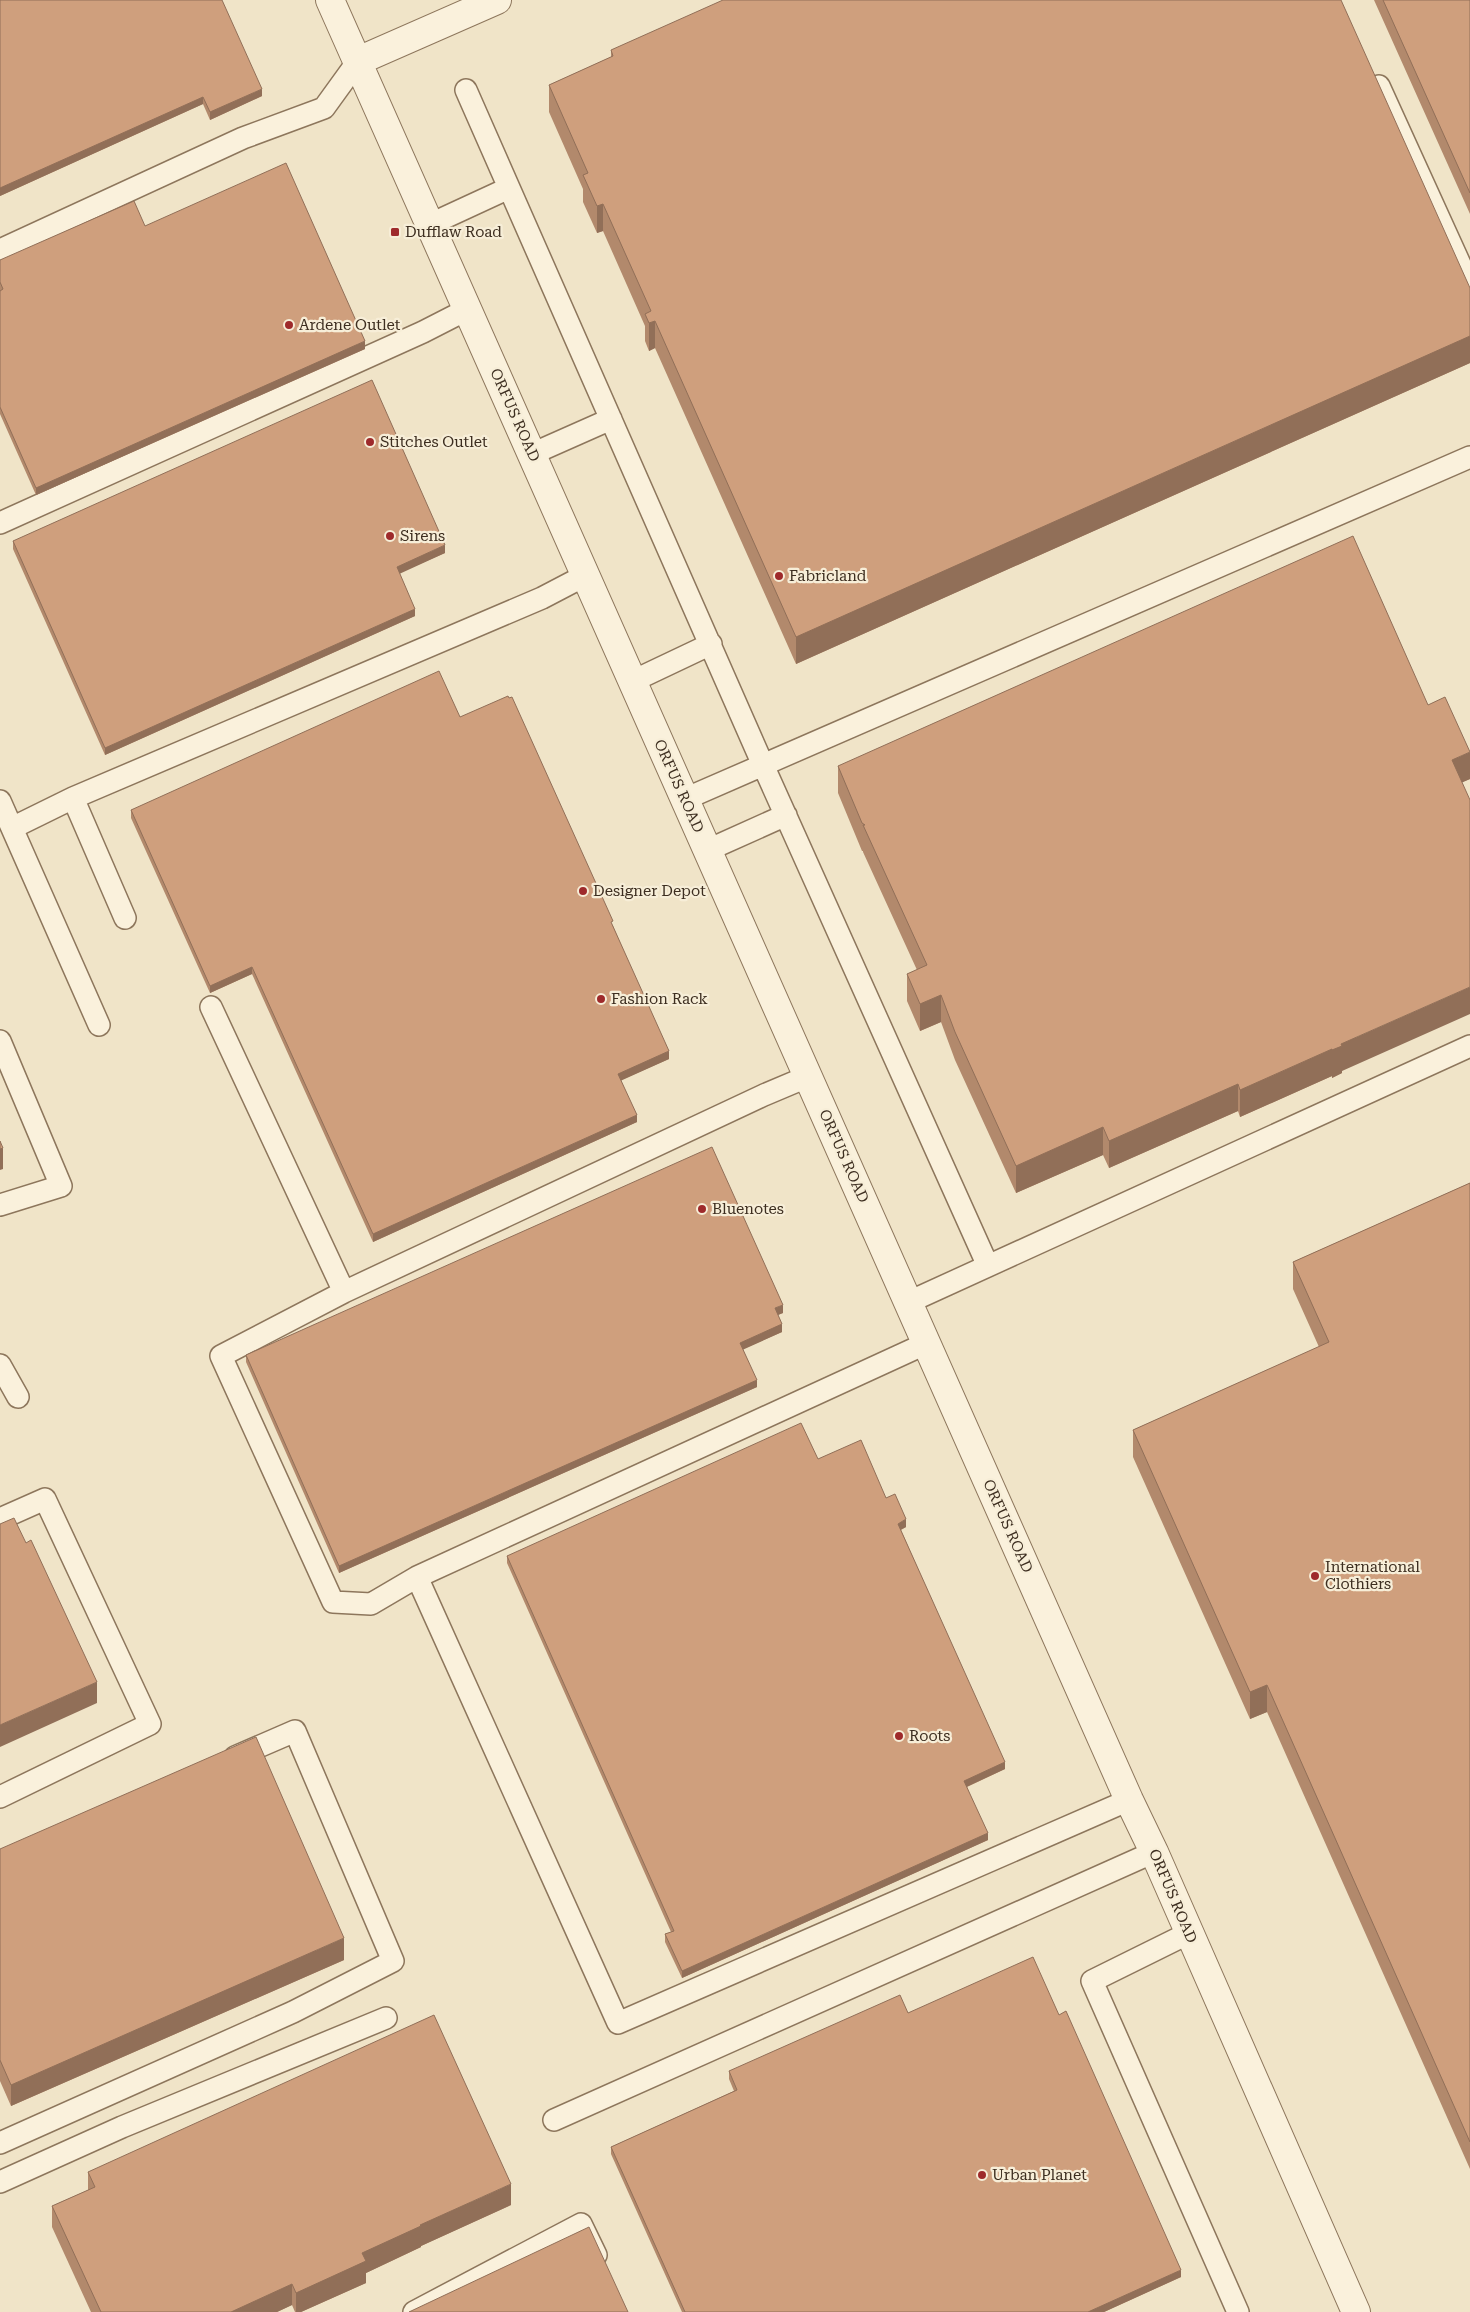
<svg xmlns="http://www.w3.org/2000/svg" width="1470" height="2312" font-family="'Roboto Serif',serif">
	<rect width="100%" height="100%" fill="#f0e4c8"/>
	<g fill="none" stroke-linecap="round" stroke-linejoin="round">
		<defs>
			<path id="service" d="M1379,86L1470,286
				M466,90L763,765L988,1266
				M431,224L509,188
				M0,250L243,138L324,108L358,61
				M532,454L611,419
				M0,523L423,332L468,309
				M633,681L711,644
				M73,798L125,918
				M685,799L1470,457
				M0,801L99,1025
				M12,828L73,798L542,598L586,575
				M708,850L786,815
				M211,1007L344,1292
				M0,1041L61,1186L0,1205
				M809,1076L764,1095L344,1292L221,1356L333,1602L371,1604L417,1577L927,1343
				M909,1302L1470,1046
				M0,1365L18,1397
				M0,1519L45,1499L150,1724L0,1797
				M417,1577L618,2023L1129,1800
				M1189,1933L1092,1981L1238,2312
				M554,2120L1154,1852
				M0,2143L293,2012L393,1961L295,1731L235,1757
				M0,2182L122,2127L386,2018
				M414,2312L581,2224L596,2255"/>
			<path id="tertiary" d="M330,0L1129,1800L1154,1852L1356,2312
				M358,61L497,0"/>
		</defs>
		<use href="#service" stroke="#8d765c" stroke-width="24"/>
		<use href="#tertiary" stroke="#8d765c" stroke-width="30"/>
		<use href="#service" stroke="#faf1dc" stroke-width="21"/>
		<use href="#tertiary" stroke="#faf1dc" stroke-width="28"/>
	</g>
	<path fill="#b2896c" d="M0,0L262,96L210,120L203,104L0,196Z
		M1374,0H1470V214Z
		M611,50L1470,288V363L796,664L655,348L649,351L645,341V326L603,231L597,233L583,202V189L549,112V85L611,57Z
		M145,226L365,349L36,495L0,414V260Z
		M13,541L445,553L399,573L415,616L105,755L13,549Z
		M1428,705L1470,779L1462,782L1342,1071V1073L1332,1078V1076L1240,1117L1238,1111L1109,1168L1103,1155L1016,1193L955,1060L941,1022L920,1031L907,1001V974L917,970L863,852V851H862L838,793V766Z
		M460,717L613,926L669,1059L621,1080L637,1122L373,1242L252,974L210,993L131,818V810Z
		M1470,1183V2169L1267,1712L1250,1719L1133,1457V1430L1319,1347L1293,1289V1262Z
		M783,1313L778,1315L782,1332L743,1349L757,1387L339,1573L246,1362V1355Z
		M818,1459L886,1498L906,1527L901,1530L1005,1769L967,1787L988,1840L682,1978L665,1942V1934L671,1932L507,1563V1556Z
		M0,1849L344,1960L11,2106L0,2081Z
		M908,2013L1059,2015L1181,2277L1104,2312H682L611,2154V2147L734,2091L729,2079V2071Z
		M88,2172L511,2205L421,2246V2247L366,2273V2283L301,2312H295L292,2305L277,2312H91L52,2227V2206L88,2190Z"/>
	<path fill="#916f58" d="M262,89V96L210,120V112Z
		M203,97V104L0,196V188Z
		M603,204V231L597,233V206Z
		M655,321V348L649,351V323Z
		M1470,336V363L796,664V637Z
		M365,341V349L36,495V488Z
		M445,545V553L397,575V567Z
		M415,609V616L105,755V748Z
		M1470,752V779L1452,787V760Z
		M252,967V974L210,993V986Z
		M1470,987V1014L1342,1071V1073L1332,1078V1050L1341,1044Z
		M941,995V1022L920,1031V1004Z
		M1332,1049V1076L1240,1117V1090Z
		M669,1051V1059L618,1082V1074Z
		M1238,1084V1111L1109,1168V1141Z
		M637,1115V1122L373,1242V1234Z
		M1103,1127V1155L1016,1193V1166Z
		M3,1148V1169L0,1170V1149Z
		M783,1305V1313L775,1316V1308Z
		M782,1324V1332L740,1351V1343Z
		M757,1380V1387L339,1573V1566Z
		M906,1519V1527L898,1531V1524Z
		M97,1682V1703L0,1747V1725Z
		M1267,1685V1712L1250,1719V1692Z
		M1005,1762V1769L964,1788V1781Z
		M988,1833V1840L682,1978V1971Z
		M344,1938V1960L11,2106V2085Z
		M511,2184V2205L421,2246V2247L366,2273V2283L301,2312H296V2293L362,2253L420,2225Z
		M1181,2270V2277L1104,2312H1088Z
		M292,2284V2305L277,2312H231Z"/>
	<path fill="#cf9f7d" stroke="#916f58" d="M0,0H222L262,89L210,112L203,97L0,188Z
		M723,0H1341L1470,288V336L796,637L655,321L649,323L645,314L651,311L603,204L597,206L583,175L588,173L549,85L613,56L611,50Z
		M1383,0H1470V193Z
		M286,163L365,341L36,488L0,407V291L3,289L0,282V260L134,201L145,226Z
		M372,380L445,545L397,567L415,609L105,748L13,541Z
		M1353,536L1428,705L1445,697L1470,752L1452,760L1470,800V987L1341,1044L1342,1046L1332,1050V1049L1240,1090L1238,1084L1109,1141L1103,1127L1016,1166L955,1032L941,995L920,1004L907,974L927,965L863,825H865L862,823L838,766Z
		M439,671L460,717L508,696L509,698L512,697L613,921L611,922L669,1051L618,1074L637,1115L373,1234L252,967L210,986L131,810Z
		M0,1141L3,1148L0,1149Z
		M712,1147L783,1305L775,1308L782,1324L740,1343L757,1380L339,1566L246,1355Z
		M1470,1183V2142L1267,1685L1250,1692L1133,1430L1329,1342L1293,1262Z
		M801,1423L818,1459L861,1440L886,1498L895,1494L906,1519L898,1524L1005,1762L964,1781L988,1833L682,1971L665,1934L674,1931L507,1556Z
		M14,1518L26,1543L31,1540L97,1682L0,1725V1524Z
		M256,1737L344,1938L11,2085L0,2060V1849Z
		M1033,1957L1059,2015L1066,2011L1181,2270L1088,2312H685L611,2147L737,2090L729,2071L900,1995L908,2013Z
		M434,2015L511,2184L420,2225L421,2226L362,2253L366,2261L296,2293L292,2284L231,2312H101L52,2206L95,2187L88,2172Z
		M589,2227L628,2312H409Z"/>
	<g fill="#9e2a2b" stroke="#f7eed8" stroke-width="2">
		<rect x="390" y="227" width="10" height="10" rx="2.5"/>
		<circle cx="289" cy="325" r="5"/>
		<circle cx="370" cy="442" r="5"/>
		<circle cx="390" cy="536" r="5"/>
		<circle cx="779" cy="576" r="5"/>
		<circle cx="583" cy="891" r="5"/>
		<circle cx="601" cy="999" r="5"/>
		<circle cx="702" cy="1209" r="5"/>
		<circle cx="1315" cy="1576" r="5"/>
		<circle cx="899" cy="1736" r="5"/>
		<circle cx="982" cy="2175" r="5"/>
	</g>
	<g text-anchor="middle" dominant-baseline="central" stroke-width="4.5" stroke-linejoin="round" paint-order="stroke">
		<g font-size="15" fill="#3d2e20" stroke="#f7eed8" text-anchor="start">
			<text x="405" y="232">Dufflaw Road</text>
			<text x="299" y="325">Ardene Outlet</text>
			<text x="380" y="442">Stitches Outlet</text>
			<text x="400" y="536">Sirens</text>
			<text x="789" y="576">Fabricland</text>
			<text x="593" y="891">Designer Depot</text>
			<text x="611" y="999">Fashion Rack</text>
			<text x="712" y="1209">Bluenotes</text>
			<text x="1325" y="1567">International<tspan x="1325" dy="17">Clothiers</tspan></text>
			<text x="909" y="1736">Roots</text>
			<text x="992" y="2175">Urban Planet</text>
		</g>
		<g font-size="15" fill="#3d2e20" stroke="#f7eed8">
			<text transform="translate(515 415) rotate(66)">ORFUS ROAD</text>
			<text transform="translate(679 786) rotate(66)">ORFUS ROAD</text>
			<text transform="translate(844 1156) rotate(66)">ORFUS ROAD</text>
			<text transform="translate(1008 1526) rotate(66)">ORFUS ROAD</text>
			<text transform="translate(1173 1896) rotate(67)">ORFUS ROAD</text>
		</g>
	</g>
</svg>
